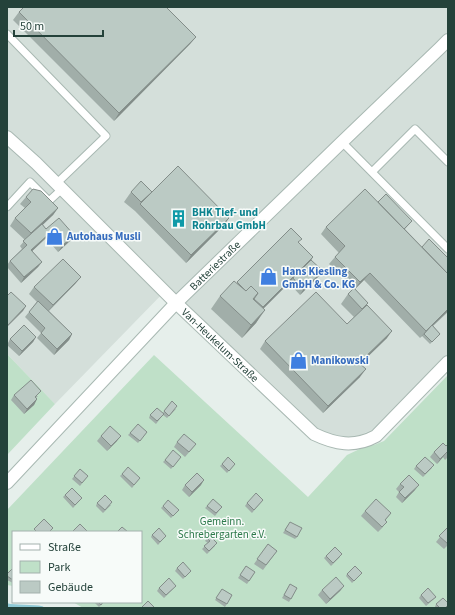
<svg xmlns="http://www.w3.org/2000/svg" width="455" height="615" font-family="'Source Sans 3',sans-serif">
	<rect width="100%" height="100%" fill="#e6efeb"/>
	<path fill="#d4dfda" d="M7,7H448V354L376,428L356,437L346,438L328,435L317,429L169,287L55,404L7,354Z"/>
	<path fill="#bfe0c8" d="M7,354L55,404L7,455Z
		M154,355L308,497L347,455L366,446L374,445L384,441L448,375V608H83L73,602H141V532H13V586L7,585V510Z"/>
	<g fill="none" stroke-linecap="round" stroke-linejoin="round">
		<path stroke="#8ec9d4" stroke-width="3.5" d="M7,605C19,608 29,605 42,608"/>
		<defs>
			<path id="service" d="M7,34L106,136L56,184
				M342,142L448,249
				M372,172L415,129L448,162
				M7,207L30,182L49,201L62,189"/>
			<g id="minor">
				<path id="s1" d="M7,137L36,163L176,303L314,434C335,444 354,448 376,436L448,362"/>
				<path id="s2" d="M7,483L176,303L342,142L440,48L448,40"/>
			</g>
		</defs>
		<use href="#service" stroke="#a8b8b2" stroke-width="9"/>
		<use href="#minor" stroke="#a8b8b2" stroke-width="14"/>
		<use href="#service" stroke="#fff" stroke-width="7"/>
		<use href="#minor" stroke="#fff" stroke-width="12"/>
	</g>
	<path fill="#a1aea9" d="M19,12L196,37L190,44L114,121L13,20Z
		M131,192H152L229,218L224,225L186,263L135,211L124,202Z
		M26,197L58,208L53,215L42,225L46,229L74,235L71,240L58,252L46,238L32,251L42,262L38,267L21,283L7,267V265L10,261L22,249L20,246L25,240L10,226L15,218L25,208L20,204Z
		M378,202L412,221L405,229L448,274V312L433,326L440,334L430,344L422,336L420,338L364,280L355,289L367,305L387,338L360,364V377L323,413L260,349L265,341L347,324L354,317L341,304L348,294L354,289L329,264L335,257L339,253L321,234L326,227Z
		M291,228L299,243L313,257L311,260L319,276L300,295L289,283L264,308L256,323L242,338L211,309L220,296L237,283Z
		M81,277L75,284L49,311L72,334L69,340L54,355L37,338L41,333L25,317L37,302L29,294L34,287Z
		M36,337L33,342L19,356L7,345L10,339Z
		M14,395L38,396L36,398L37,399L34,405L24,414L11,400Z
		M176,409L167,418L163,415L156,424L149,418L150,415L163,413L164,411Z
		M147,432L138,443L128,435L130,433Z
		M101,436L117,441L107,451L97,441Z
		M177,442L196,444L185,457L174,447Z
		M448,444V457L445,460L443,457L437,464L430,457L434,452L446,446Z
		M181,457L171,469L163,462L165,460Z
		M222,464H235L227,473L220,466Z
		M416,466L432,468L423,477L414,469Z
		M80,469L88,476L80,486L72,479Z
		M122,474L140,478L132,488L120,476Z
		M400,484L415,490L402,503L396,497L399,492L396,489Z
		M185,485H201L189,497L182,490Z
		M65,495L82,498L73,508L63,497Z
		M263,500L252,513L245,506L247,503Z
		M97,503L111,505L103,513L96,506Z
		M163,506L179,510L171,518L161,508Z
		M207,506L222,507L215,516L205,508Z
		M365,511L391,513L385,521L383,527L378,532L361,516Z
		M288,525L297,537L295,539L283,533Z
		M448,527V545L444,549L436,542Z
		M152,535L164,538L158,545L151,537Z
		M207,538L215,546L207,554L202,549L208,543L205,541Z
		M268,544L277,551L263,570L254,564Z
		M326,556L340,557L331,566L324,558Z
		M246,566L255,572L247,584L238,578Z
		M13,568V583L7,580V574Z
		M177,568L189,573L183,579L175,571Z
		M362,573L352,583L346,576L347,574Z
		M290,584L297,588L289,602L282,598Z
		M344,586L340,591L326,604L318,595L322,590Z
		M159,588H174L164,598L157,591Z
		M222,589L232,595L225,607L215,600Z
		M421,595L436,597L434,599L426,606L419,598Z
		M94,602H104L99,607Z
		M436,604L448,606L446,608H436L435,607Z"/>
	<path fill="#838d89" d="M196,37L190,44L114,121L119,113Z
		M58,208L53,215L26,241L31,233Z
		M229,218L224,225L186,263L191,255Z
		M50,233L46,238L28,255L31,250Z
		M74,235L71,240L58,252L62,246Z
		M313,257L308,265L293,278L289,283L257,315L262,308Z
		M42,262L38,267L21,283L24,277Z
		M323,271L319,276L300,295L303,290Z
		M370,273L364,280L354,290L360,282Z
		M81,277L75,284L47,312L53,305Z
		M26,306L23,311L7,327V326Z
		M448,309V311L424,334L420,338L426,331Z
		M265,310L256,323L242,338L251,325Z
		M392,331L387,338L354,370L359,363Z
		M72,334L69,340L54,355L57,349Z
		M36,337L33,342L19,356L22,351Z
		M366,369L360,377L323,413L328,406Z
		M37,399L34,405L24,414L27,409Z
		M121,436L117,441L107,451L111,446Z
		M447,452L443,457L437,464L440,459Z
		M204,480L201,485L189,497L192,492Z
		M419,485L415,490L402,503L405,498Z
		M344,586L340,591L326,604L330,599Z"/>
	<path fill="#bbcac4" stroke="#838d89" d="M24,7H166L196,37L119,113L19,12Z
		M178,166L229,218L191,255L140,204Z
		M141,181L152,192L141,202L131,192Z
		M33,189L41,191L58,208L31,233L15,218L31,202L26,197Z
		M365,189L448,274V309L426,331L370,273L360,282L335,257L345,246L326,227Z
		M386,194L412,221L404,229L378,202Z
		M59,218L74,235L62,246L50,233L31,250L42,262L24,277L10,261L27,245L23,241L42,224L46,229Z
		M291,228L302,239L298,242L313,257L263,307L254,299L258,293L251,286L246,291L237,282Z
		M429,239L448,258V272L447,273L422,247Z
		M63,259L81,277L53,305L34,287Z
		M311,260L323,271L303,290L293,278Z
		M234,281L246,291L251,286L258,293L253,299L265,310L251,325L220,296Z
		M354,288L368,303L362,309L348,294Z
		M11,292L26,306L7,326V296Z
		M316,292L347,324L367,305L392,331L359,363L366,369L328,406L265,341Z
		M38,301L72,334L57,349L41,333L45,328L29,312Z
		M24,325L36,337L22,351L10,339Z
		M432,325L440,334L432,342L424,334Z
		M31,380L41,391L35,397L37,399L27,409L14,395Z
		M172,401L177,406L169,416L164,411Z
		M157,408L164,414L157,421L150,415Z
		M138,424L147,432L140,441L130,433Z
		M110,426L121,436L111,446L101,436Z
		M184,434L196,444L189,452L177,442Z
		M443,443L446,446L448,444V454L447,452L440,459L434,452Z
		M173,450L181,457L173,467L165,460Z
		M228,457L235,464L229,471L222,464Z
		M425,457L434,465L425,474L416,466Z
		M128,467L140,478L134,485L122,474Z
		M80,469L88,476L82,483L74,476Z
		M197,473L204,480L192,492L185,485Z
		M409,475L419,485L405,498L399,492L404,487L400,484Z
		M72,488L82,498L75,505L65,495Z
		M256,493L263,500L254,510L247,503Z
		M105,495L112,502L105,510L97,503Z
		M213,499L222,507L216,513L207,506Z
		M376,499L391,513L385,520L387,522L382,527L365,511Z
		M168,500L179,510L173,516L163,506Z
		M44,519L53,528L49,532H37L34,529Z
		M290,522L302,528L297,537L285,530Z
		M80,524L87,531L85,532H74L73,531Z
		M122,527L128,532H117Z
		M448,527V544L439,536Z
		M159,528L166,536L160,542L152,535Z
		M210,536L217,543L209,551L204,546L210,541L207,538Z
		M268,544L277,551L266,565L257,559Z
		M335,547L342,554L333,563L326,556Z
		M183,562L191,571L185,577L177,568Z
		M246,566L255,572L249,581L240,575Z
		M355,566L362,573L354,581L347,574Z
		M13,568V580L7,576V574Z
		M336,577L344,586L330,599L322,590Z
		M169,578L176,586L166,595L159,588Z
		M290,584L297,588L291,599L284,595Z
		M428,588L436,597L428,603L421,595Z
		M222,589L232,595L227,604L216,598Z
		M443,598L448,603V605L445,608H440L436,604Z
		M148,601L154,607L153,608H141Z
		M98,602H103L101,605Z"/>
	<defs>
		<symbol id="building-bare" viewBox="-9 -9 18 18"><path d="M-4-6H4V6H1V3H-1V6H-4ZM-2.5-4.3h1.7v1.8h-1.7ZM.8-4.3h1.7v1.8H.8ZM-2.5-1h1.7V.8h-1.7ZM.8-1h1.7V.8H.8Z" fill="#0f9aa8" stroke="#f7fbf9" stroke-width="2.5" paint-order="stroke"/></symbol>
		<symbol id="shop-bare" viewBox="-9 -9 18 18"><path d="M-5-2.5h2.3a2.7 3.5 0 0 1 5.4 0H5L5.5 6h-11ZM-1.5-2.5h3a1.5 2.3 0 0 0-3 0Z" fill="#3f7fe0" stroke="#f7fbf9" stroke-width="2.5" paint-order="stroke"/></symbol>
	</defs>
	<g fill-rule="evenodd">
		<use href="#building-bare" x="166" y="206" width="25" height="25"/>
		<use href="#shop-bare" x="42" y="224" width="25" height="25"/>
		<use href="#shop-bare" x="256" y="264" width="25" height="25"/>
		<use href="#shop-bare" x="286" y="348" width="25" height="25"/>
	</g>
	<g text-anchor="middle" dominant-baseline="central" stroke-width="3" stroke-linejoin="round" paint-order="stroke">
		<g font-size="11" font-weight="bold" fill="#0d838f" stroke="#f7fbf9" text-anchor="start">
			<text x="192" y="212">BHK Tief- und<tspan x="192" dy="13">Rohrbau GmbH</tspan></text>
		</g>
		<g font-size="11" font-weight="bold" fill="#366cbe" stroke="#f7fbf9" text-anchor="start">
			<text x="67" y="236">Autohaus Musli</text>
			<text x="282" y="271">Hans Kiesling<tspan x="282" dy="13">GmbH &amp; Co. KG</tspan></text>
			<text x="311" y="360">Manikowski</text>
		</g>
		<g font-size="11" fill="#24423a" stroke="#f7fbf9">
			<text stroke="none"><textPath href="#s2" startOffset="301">Batteriestraße</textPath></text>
			<text stroke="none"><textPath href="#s1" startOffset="298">Van-Heukelum-Straße</textPath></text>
		</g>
		<g font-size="11" fill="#2d7a4b" stroke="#f7fbf9">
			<text x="222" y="521">Gemeinn.<tspan x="222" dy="13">Schrebergarten e.V.</tspan></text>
		</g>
	</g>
	<rect width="455" height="615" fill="none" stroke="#24423a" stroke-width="16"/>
	<rect x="12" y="531" width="130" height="72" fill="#f7fbf9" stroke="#a3b1ad"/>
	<rect x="20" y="544" width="20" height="6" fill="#ffffff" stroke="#a3b1ad"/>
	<text x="48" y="551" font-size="12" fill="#24423a">Straße</text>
	<rect x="20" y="561" width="20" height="12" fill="#bfe0c8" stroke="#a3b1ad"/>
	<text x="48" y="571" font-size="12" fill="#24423a">Park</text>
	<rect x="20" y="581" width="20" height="12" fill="#bbcac4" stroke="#a3b1ad"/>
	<text x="48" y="591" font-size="12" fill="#24423a">Gebäude</text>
	<path d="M14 30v6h89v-6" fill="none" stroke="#24423a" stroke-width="2"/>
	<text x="20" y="30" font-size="12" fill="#24423a" stroke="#f7fbf9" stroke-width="3" paint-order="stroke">50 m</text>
</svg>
